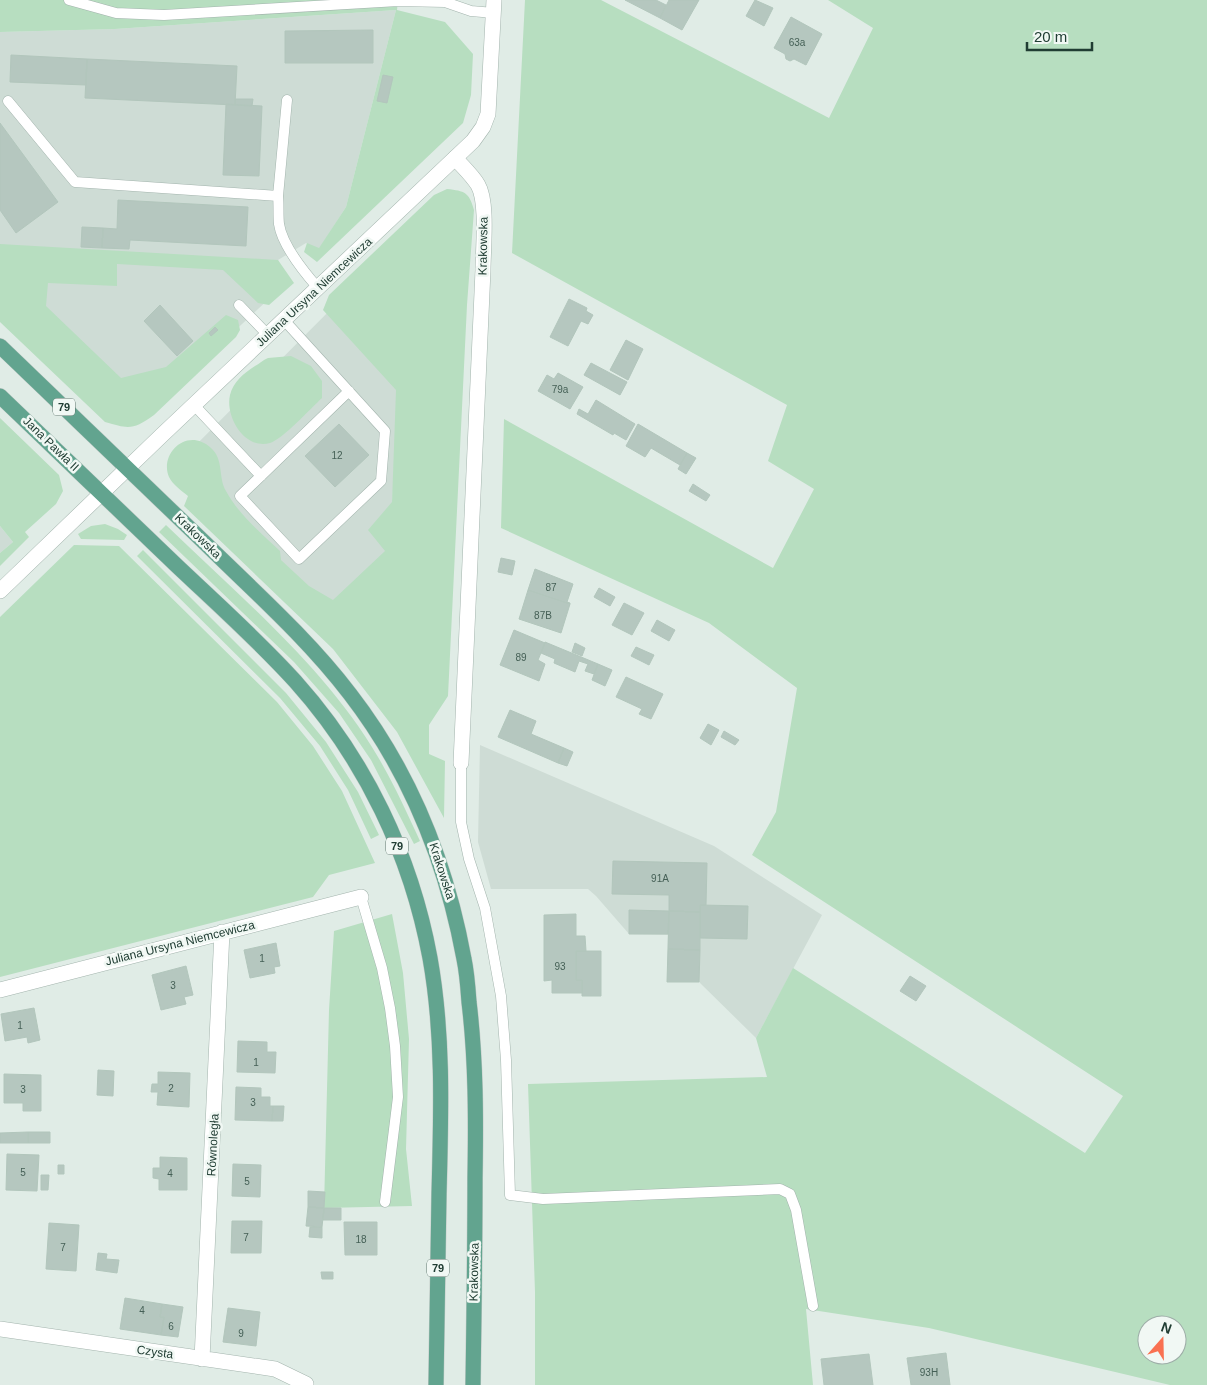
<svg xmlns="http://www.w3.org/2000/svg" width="1207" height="1385" font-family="Arial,sans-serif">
	<rect width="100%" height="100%" fill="#e0ece6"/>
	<path fill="#cedcd5" d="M396,10L346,207L319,249L306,243L278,260L287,282L169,392L119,403L0,286V32L115,29Z
		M404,239L385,669L180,461L347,293Z
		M0,526L13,542L0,553Z
		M480,745L714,846L822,915L756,1038L699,982H667L668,935L629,934L596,896L588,889H491L478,842Z"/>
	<path fill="#b7dec0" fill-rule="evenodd" d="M0,0H398L397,10L445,22L473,54L471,95L463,123L317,262L304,252L307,243L319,248L346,207L396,10L115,29L0,32Z
		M525,0H601L829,118L873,28L828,0H1207V1385H1170L929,1328L806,1309L813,1385H535V1292L528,1084L767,1077L756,1038L793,968L1085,1153L1123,1096L752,855L776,812L797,688L709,623L501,528L504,419L773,568L814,489L768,461L787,405L512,253ZM1147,1325H1177V1355H1147Z
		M447,189C465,191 469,192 474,210L467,305L448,696L429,725V754L445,761L444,818L397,732L333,649L184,506L188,496C182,491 172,484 169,477C159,454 187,426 211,448C224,459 218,478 226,491C239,515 261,533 280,551L281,560L309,586L333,600L385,551L368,530L392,502L396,390L323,310L329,295L434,195Z
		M0,244L278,260L294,283L269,305L258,303L223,270L117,264V286L48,283L46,306L121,378L166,367L226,315L238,320L240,330L236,337L154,415C133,430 129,429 105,422L0,322Z
		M291,356L311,366L322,381V398C311,408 283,439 270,443C244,450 225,416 230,395C233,382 244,373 255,366C259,364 263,360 268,358C275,357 284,357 291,356Z
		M0,418L59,475L63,491L56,504L25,532L29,537L0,566V553L13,542L0,526Z
		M105,524L118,529L127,535L124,540L81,539L78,534L91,526Z
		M166,525C239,596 326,668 378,757C394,784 407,813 420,841L414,844L371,760L339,713L294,662L159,532Z
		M74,545L119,546L277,702L313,746L342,791L375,863L329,875L313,897L0,977V617Z
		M143,550L286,693L326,742L358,792L379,835L371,839L348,790L320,746L280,698L137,556Z
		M392,914L403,973L409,1039L406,1149L412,1206L324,1208L329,1010L334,931Z"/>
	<path fill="#b5c7bf" stroke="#b2c6bc" d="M625,0H656L666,5L660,18Z
		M669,0H699L682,30L660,18Z
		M755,0L773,8L764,26L746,16Z
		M791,17L822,34L806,65L794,59L790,61L786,59L785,54L774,48Z
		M373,30V63H285V31Z
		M11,55L87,59L86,85L10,82Z
		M87,59L237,66L235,105L85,98Z
		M383,75L393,77L387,103L377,101Z
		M235,99H253L252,106L235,105Z
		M226,104L262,106L259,176L223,175Z
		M0,123L58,202L16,233L0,210Z
		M118,200L248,207L246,246L130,240L129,249L102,248L103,228L117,229Z
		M82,227L103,228L102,248L81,247Z
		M569,299L587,308L586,311L593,315L588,324L581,321L568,346L550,337Z
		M160,305L193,341L177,356L144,321Z
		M215,327L218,330L211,336L209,333Z
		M626,340L643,349L628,380L610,370Z
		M591,363L627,382L620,395L584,375Z
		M558,373L583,387L570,409L538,391L547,375L554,379Z
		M596,400L635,424L626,440L614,433L613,435L577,414L579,409L588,414Z
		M339,424L369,455L335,487L305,456Z
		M638,424L687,453L680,465L651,448L645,457L626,446Z
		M687,453L696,458L686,474L678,469Z
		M693,484L710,495L706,501L689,491Z
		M501,558L515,561L512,575L498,572Z
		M535,569L573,584L567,602L570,603V604L528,590Z
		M599,588L615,597L610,606L594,597Z
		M528,590L570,604L561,633L519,619Z
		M624,603L644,613L632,635L612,625Z
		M657,620L675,630L669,641L651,631Z
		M514,630L545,643L538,660L545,664L539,681L500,665Z
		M545,642L598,664L594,674L585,671L588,664L579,661L575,672L554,663L555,659L541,653Z
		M575,643L585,648L582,656L572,652Z
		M636,647L654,655L649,665L631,656Z
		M598,664L612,670L605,686L592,680Z
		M626,677L663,694L651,719L639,714L642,709L616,697Z
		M510,710L536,721L531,734L564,748L558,763L498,737Z
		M708,724L719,730L711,745L700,738Z
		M724,731L739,740L735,745L721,737Z
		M564,748L573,752L567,766L558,763Z
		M613,861L707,863L706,905H700V912L669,911V895L612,894Z
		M700,905L748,906L747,939L700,938Z
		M629,910L669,911L668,934H629Z
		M669,911L700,912V950L668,949Z
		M576,914V936H585L586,951H576V980H582V993H552V980L544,981V915Z
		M276,943L280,966L274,967L275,973L250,978L244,950Z
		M668,949L700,950L699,982H667Z
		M576,951H601V996H582V980H576Z
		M186,966L193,995L184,997L186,1004L161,1010L152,975Z
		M910,976L926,986L916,1001L900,991Z
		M34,1008L40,1040L28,1043L27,1037L5,1041L1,1014Z
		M238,1041L267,1042V1052H276L275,1073L237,1072Z
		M98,1070L114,1071L113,1096L97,1095Z
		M158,1072L190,1073L189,1107L157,1105L158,1092H151L152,1084H158Z
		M4,1074L41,1075V1111H23V1103H4Z
		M236,1087L261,1088V1097H270V1106H273L272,1121L235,1120Z
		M273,1106H284L283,1121H272Z
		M28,1132V1143H0V1133Z
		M28,1132H50V1143H28Z
		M7,1154L39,1155L37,1191L6,1190Z
		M160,1157L187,1158V1190H159V1179L153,1178V1168H160Z
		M233,1164L261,1165L260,1197L232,1196Z
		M58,1165H64V1174H58Z
		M41,1175H49L48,1190H41Z
		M308,1191L325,1192L324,1208L308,1207Z
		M308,1207L324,1208L322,1227L306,1226Z
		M324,1208H341V1220H323Z
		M232,1221H262L261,1253H231Z
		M344,1222H377V1255H345Z
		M49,1223L79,1225L76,1271L46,1269Z
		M310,1227H322V1238L309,1237Z
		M98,1253L107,1254L106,1259L119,1260L117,1273L96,1270Z
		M321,1272H333V1279H322Z
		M125,1298L162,1304L160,1317H164L161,1335L120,1329Z
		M162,1304L183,1307L178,1337L161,1335L164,1317H160Z
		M228,1308L260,1312L256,1346L223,1342Z
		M946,1353L950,1385H911L907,1358Z
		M869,1354L873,1385H824L821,1359Z"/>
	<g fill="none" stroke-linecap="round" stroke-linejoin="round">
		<defs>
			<path id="service" d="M69,0L116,13L164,15L398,1L445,2L471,11L494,13
				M8,101L75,182L278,196C279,205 278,215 279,224C282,245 304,272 318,288
				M278,196L287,100
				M239,305L268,335
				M284,320L385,431L381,481L299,559L240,496L349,391
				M194,405L261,476
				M461,763V822L469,859L485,908L501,996L506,1060L510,1195L543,1199L780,1189L790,1194L796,1210L813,1306
				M361,897L382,968L390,1008L395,1046L398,1097L385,1202"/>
			<path id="minor" d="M455,158C463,167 472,175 478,185C488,202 483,249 483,270L461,763
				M0,990L361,897
				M0,1329L275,1369L306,1384
				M202,1359L222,932"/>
			<path id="tertiary" d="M0,591L162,435L473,141L483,127L488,114L494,0"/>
			<path id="primary" d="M0,346C69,412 138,478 206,544C255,592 308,639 350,694C411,773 446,861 464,959C467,973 468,988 469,1002C476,1060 476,1119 475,1178C475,1247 474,1316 473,1385
				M0,396C58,452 117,508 175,564C215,602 258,640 295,681C365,759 411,855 430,958C444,1036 441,1116 439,1194C438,1258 437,1321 436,1385"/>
		</defs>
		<use href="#service" stroke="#a3b4ad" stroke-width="11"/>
		<use href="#minor" stroke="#a3b4ad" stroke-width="16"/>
		<use href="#tertiary" stroke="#a3b4ad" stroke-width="16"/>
		<use href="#primary" stroke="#c1c9c6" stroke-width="16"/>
		<use href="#service" stroke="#fff" stroke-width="10"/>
		<use href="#minor" stroke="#fff" stroke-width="15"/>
		<use href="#tertiary" stroke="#fff" stroke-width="15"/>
		<use href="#primary" stroke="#62a48f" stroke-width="15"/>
	</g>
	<g text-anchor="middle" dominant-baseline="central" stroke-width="5" stroke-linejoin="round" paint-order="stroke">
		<g font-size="10" fill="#456056">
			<text x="797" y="42">63a</text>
			<text x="560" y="389">79a</text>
			<text x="337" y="455">12</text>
			<text x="551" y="587">87</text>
			<text x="543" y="615">87B</text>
			<text x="521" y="657">89</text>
			<text x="660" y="878">91A</text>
			<text x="262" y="958">1</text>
			<text x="560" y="966">93</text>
			<text x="173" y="985">3</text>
			<text x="20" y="1025">1</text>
			<text x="256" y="1062">1</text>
			<text x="171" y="1088">2</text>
			<text x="23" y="1089">3</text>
			<text x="253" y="1102">3</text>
			<text x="23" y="1172">5</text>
			<text x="170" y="1173">4</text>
			<text x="247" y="1181">5</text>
			<text x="246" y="1237">7</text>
			<text x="361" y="1239">18</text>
			<text x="63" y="1247">7</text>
			<text x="142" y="1310">4</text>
			<text x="171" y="1326">6</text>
			<text x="241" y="1333">9</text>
			<text x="929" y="1372">93H</text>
		</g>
		<g fill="#f1f8f4" stroke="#5f756d" stroke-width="1">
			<rect x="53" y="398.5" width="22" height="17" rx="4"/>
			<rect x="386" y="837.5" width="22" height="17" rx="4"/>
			<rect x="427" y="1259.5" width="22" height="17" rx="4"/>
		</g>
		<g font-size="11" font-weight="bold" fill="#203d33">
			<text x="64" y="407">79</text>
			<text x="397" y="846">79</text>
			<text x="438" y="1268">79</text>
		</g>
		<g font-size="12" fill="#203d33" stroke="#f1f8f4">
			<text transform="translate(483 246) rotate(-89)">Krakowska</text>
			<text transform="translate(314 292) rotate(-43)">Juliana Ursyna Niemcewicza</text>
			<text transform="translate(51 444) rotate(44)">Jana Pawła II</text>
			<text transform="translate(198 536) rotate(44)">Krakowska</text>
			<text transform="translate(442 871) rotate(72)">Krakowska</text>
			<text transform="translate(180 943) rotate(-14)">Juliana Ursyna Niemcewicza</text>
			<text transform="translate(213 1145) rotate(-87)">Równoległa</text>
			<text transform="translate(474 1272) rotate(-89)">Krakowska</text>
			<text transform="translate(155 1352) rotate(8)">Czysta</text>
		</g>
	</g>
	<g transform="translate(1162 1340) rotate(20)"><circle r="24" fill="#f1f8f4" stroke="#9dada7"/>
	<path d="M0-4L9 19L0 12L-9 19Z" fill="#f97151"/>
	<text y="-8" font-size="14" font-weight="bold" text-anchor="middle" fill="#203d33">N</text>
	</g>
	<path d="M1027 42v8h65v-8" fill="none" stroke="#203d33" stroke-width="2.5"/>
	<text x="1034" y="42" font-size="15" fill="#203d33" stroke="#f1f8f4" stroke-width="4" paint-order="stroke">20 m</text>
</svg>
